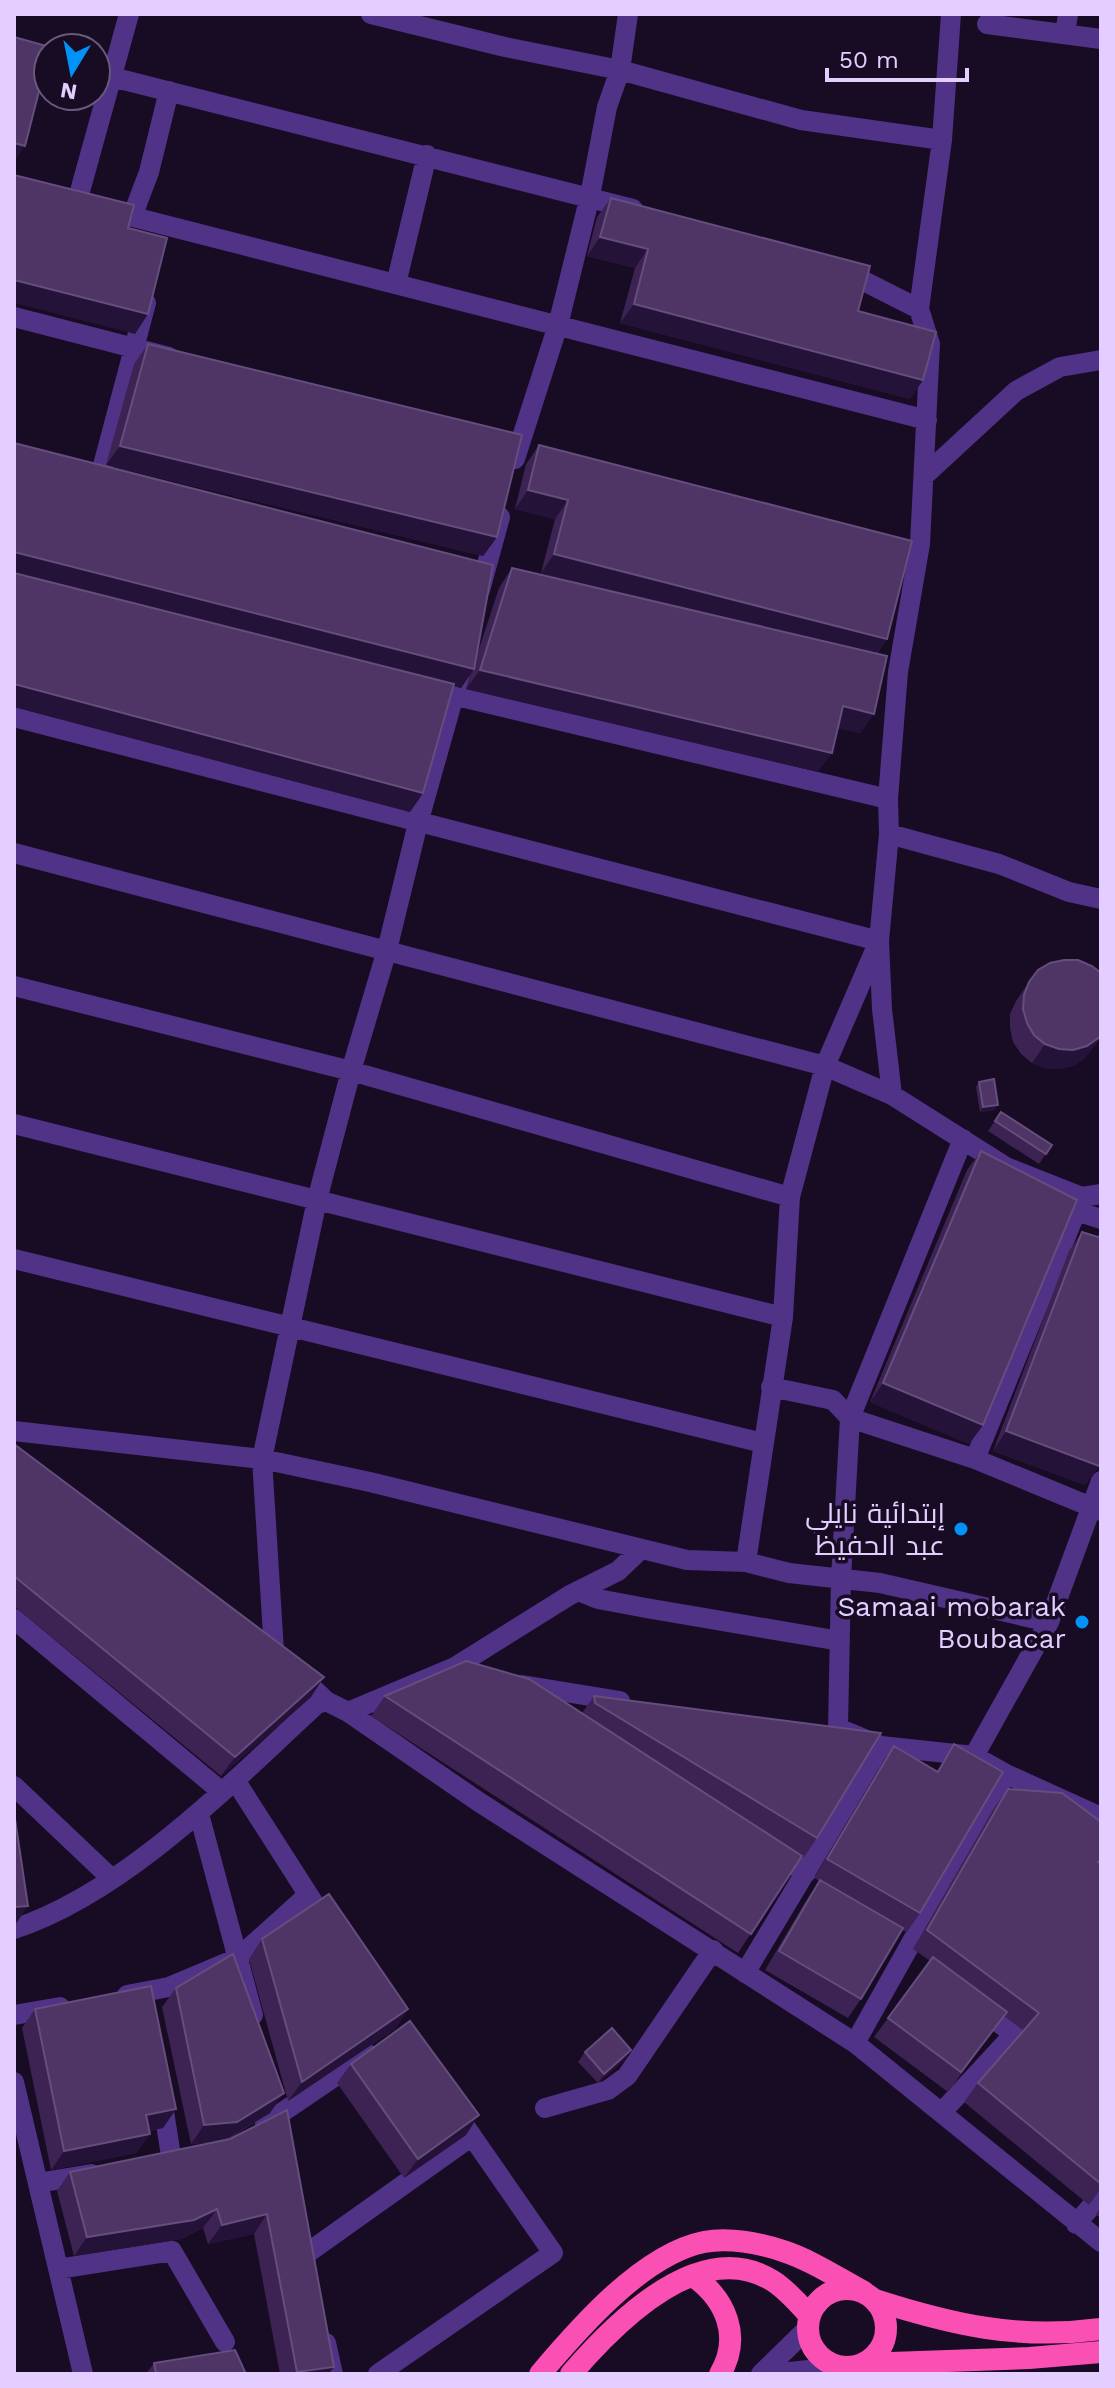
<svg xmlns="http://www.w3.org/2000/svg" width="1115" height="2388" font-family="'Work Sans',Cairo,sans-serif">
	<rect width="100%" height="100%" fill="#170c23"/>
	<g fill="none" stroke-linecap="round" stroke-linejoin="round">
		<path stroke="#503287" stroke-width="20" d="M371,14L505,47L620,70L607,107L590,196L558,325L515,459
			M628,14L620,70L801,120L942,140
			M987,24L1101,39
			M1065,34L1068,14
			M96,73L633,209
			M77,202L129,14
			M106,210L927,420
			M132,217L149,172L169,91
			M844,271L919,309
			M396,284L427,155
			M14,317L169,357
			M101,473L146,303
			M924,476L1016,391L1060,367L1101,360
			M480,590L500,517
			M444,693L888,799
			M14,717L879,941L882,1009L892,1095
			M889,834L999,864L1069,892L1101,899
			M14,853L825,1066L892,1095L1006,1167L1082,1197L1101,1194
			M14,986L351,1071L790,1197
			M14,1124L783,1317
			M963,1139L850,1418L841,1579L838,1728L881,1746L974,1756L1006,1774L1101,1817
			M1076,1211L1101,1219
			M14,1259L763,1443
			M771,1387L833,1400L850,1418L975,1459L1101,1511
			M14,1431L262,1459L370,1482L687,1560L746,1562L789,1573L880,1583L1049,1622
			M975,1459L1082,1197
			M746,1562L783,1317L790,1197L825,1066L879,941L889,834L888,799L898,672L920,544L930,344L919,309L942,140L951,14
			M581,1592L598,1599L646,1608L840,1641
			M14,1619L222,1792
			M274,1651L262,1459L317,1200L351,1071L387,950L418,823L464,660
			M296,1672L326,1701L348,1712L479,1802L855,2043L1101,2242
			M522,1685L620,1701
			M348,1712L455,1667L570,1595L618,1571L640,1550
			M974,1756L1049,1622L1101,1481
			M235,1780L329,1927
			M14,1786L112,1879
			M199,1814L253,2015
			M772,1851L806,1873
			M14,1929C126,1892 231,1783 317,1704L326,1701
			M745,1973L881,1746
			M127,1995L169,1987L238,1958L308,1895
			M14,2015L60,2007
			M855,2043L1006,1774
			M14,2082L83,2374
			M162,2099L172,2162
			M545,2108L608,2090L627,2076L713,1950
			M942,2112L1014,2034L976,2006
			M265,2124L368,2054
			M38,2183L91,2174
			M1076,2224L1101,2195
			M306,2254L472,2136
			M58,2269L172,2251L225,2342
			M326,2343L333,2374
			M378,2374L553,2253L453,2109
			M761,2374L807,2329
			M770,2374L838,2367"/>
		<path stroke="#fa4fb3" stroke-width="22" d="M693,2276C726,2299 742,2337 720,2374
			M808 2328a39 39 0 1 1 78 0a39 39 0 1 1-78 0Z
			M875,2300C953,2325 1019,2340 1101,2329
			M863,2364L1029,2358L1101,2352
			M540,2374C579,2328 643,2254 704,2242C728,2237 759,2243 783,2251C811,2260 838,2278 864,2292
			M571,2374C614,2324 700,2235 773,2281C787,2290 798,2303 809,2315"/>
	</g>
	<path fill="#3c2353" d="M611,198L858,311L923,380L910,399L620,323L635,268L587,256L597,217Z
		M148,344L497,537L483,556L106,465L134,364Z
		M14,443L476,658L499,588L512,568L612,592L541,573L555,519L515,509L526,464L539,445L887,639L877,654L874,714L860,733L838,728L818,772L466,689L471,673L461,688L454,686L423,793L410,812L14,707Z
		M1101,973V1037L1085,1058L1073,1066L1059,1069L1045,1068L1032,1063L1021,1054L1013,1042L1010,1028V1014L1016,1001L1029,982Z
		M979,1082L998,1105L994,1110L980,1112L976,1087Z
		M1001,1112L1052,1145L1039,1164L988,1131Z
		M981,1151L983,1425L969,1444L870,1402L967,1170Z
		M1101,1231V1460L1099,1466L1085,1485L993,1451L1069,1251L1082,1232L1097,1237Z
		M14,1444L311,1697L221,1776L14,1606Z
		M385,1696L582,1713L594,1696L817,1838L804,1857L802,1856L738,1953L371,1716Z
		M954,1744L920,1913L907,1932L902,1930L861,1999L848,2018L765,1970L807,1899L820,1881L814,1878L881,1765L894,1746L937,1771Z
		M1008,1789L1101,1863V2188L1089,2205L964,2102L978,2083L1024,2031L1004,2016L948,2092L874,2037L930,1961L913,1949L994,1808Z
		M262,1939L408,2009L395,2029L288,2101L249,1959Z
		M176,1988L270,2113L225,2141L230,2139L287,2110L329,2374H280L254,2234L208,2244L203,2228L181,2239L74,2256L57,2191L70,2172L219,2142L191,2144L162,2007Z
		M35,2009L176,2109L163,2128L149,2131L150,2134L136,2153L51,2170L22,2028Z
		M631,2050L624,2060L598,2083L578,2062L585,2052Z
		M351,2064L466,2135L404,2178L337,2083Z
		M1101,2207V2219L1096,2214Z
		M154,2363L246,2374H146Z"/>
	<path fill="#251238" d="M14,143L25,146L14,162Z
		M600,237L648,249L635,268L587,256Z
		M14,280L148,314L135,334L14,303Z
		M634,304L923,380L910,399L620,323Z
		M120,446L497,537L483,556L106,465Z
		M528,490L568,500L555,519L515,509Z
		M14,552L474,669L461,688L14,574Z
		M554,554L887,639L873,659L541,573Z
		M480,670L832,753L818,772L466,689Z
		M14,684L423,793L410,812L14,707Z
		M843,706L874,714L860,733L829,726Z
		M1101,1036L1085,1058L1073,1066L1059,1069L1045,1068L1032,1063L1045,1044Z
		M998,1105L994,1110L980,1112L983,1107Z
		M883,1383L983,1425L969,1444L870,1402Z
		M1006,1431L1099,1466L1085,1485L993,1451Z
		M324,1677L311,1697L221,1776L235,1757Z
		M28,1906L15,1925H14V1907Z
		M408,2009L395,2029L288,2101L302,2082Z
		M631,2050L624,2060L598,2083L604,2074Z
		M284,2093L270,2113L223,2141L191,2144L204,2125Z
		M176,2109L163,2128L133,2134L146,2115Z
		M479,2115L466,2135L404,2178L418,2159Z
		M150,2134L136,2153L51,2170L64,2151Z
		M217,2209L203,2228L181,2239L74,2256L87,2237Z
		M267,2214L254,2234L208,2244L222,2225Z
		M334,2367L329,2374H295L297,2372Z"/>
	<path fill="#4e3565" stroke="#654d7e" stroke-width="2" d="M14,37L50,47V48H48V56L25,146L14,143Z
		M14,175L134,205L128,228L167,238L148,314L14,280Z
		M611,198L870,266L858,311L936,332L923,380L634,304L648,249L600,237Z
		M148,344L522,435L497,537L120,446Z
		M14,443L493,565L474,669L14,552Z
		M539,445L912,541L887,639L554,554L568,500L528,490Z
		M512,568L887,656L874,714L843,706L832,753L480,670Z
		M14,573L454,684L423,793L14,684Z
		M1064,960H1078L1092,966L1101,973V1036L1087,1046L1073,1050L1059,1049L1045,1044L1034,1035L1027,1023L1023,1009L1024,995L1029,982L1038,970L1050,963Z
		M994,1079L998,1105L983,1107L979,1082Z
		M1001,1112L1052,1145L1046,1154L995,1121Z
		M981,1151L1077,1200L983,1425L883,1383Z
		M1082,1232L1101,1238V1460L1099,1466L1006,1431Z
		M14,1444L324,1677L235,1757L14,1576Z
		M466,1661L529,1679L802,1856L751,1934L385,1696Z
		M594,1696L881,1733L817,1838L595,1703Z
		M954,1744L1003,1772L920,1913L827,1859L894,1746L938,1772Z
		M1008,1789L1062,1793L1101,1822V1858L1098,1862L1101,1863V2184L978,2083L1039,2013L927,1930Z
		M14,1812L28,1906L14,1907Z
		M820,1880L903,1928L861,1999L779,1951Z
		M329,1894L408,2009L302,2082L262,1939Z
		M233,1954L284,2093L237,2122L204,2125L176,1988Z
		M933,1957L1007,2012L961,2072L888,2018Z
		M151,1986L176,2109L146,2115L150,2134L64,2151L35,2009Z
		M410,2021L479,2115L418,2159L351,2064Z
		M612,2028L631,2050L604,2074L585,2052Z
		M287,2110L334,2367L297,2372L267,2214L222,2225L217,2209L194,2220L87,2237L70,2172L230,2139Z
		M235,2350L246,2374H156L154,2363Z"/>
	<g fill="#0092f9" stroke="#170c23" stroke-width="3">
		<circle cx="961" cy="1529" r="8"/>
		<circle cx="1082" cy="1622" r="8"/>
	</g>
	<g text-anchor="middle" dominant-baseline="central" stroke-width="7" stroke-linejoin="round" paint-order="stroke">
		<g font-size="28" fill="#e3ceff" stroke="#170c23" text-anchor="end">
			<text x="945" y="1513">إبتدائية نايلي<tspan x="945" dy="32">عبد الحفيظ</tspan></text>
			<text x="1066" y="1606">Samaai mobarak<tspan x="1066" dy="32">Boubacar</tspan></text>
		</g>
	</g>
	<rect width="1115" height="2388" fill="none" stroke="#e3ceff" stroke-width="32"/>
	<g transform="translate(72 72) rotate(190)"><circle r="38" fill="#170c23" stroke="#695a7b" stroke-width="2"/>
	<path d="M0-6L14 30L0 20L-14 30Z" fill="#0092f9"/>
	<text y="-12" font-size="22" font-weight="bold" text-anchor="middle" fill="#e3ceff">N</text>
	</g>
	<path d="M827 68v12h140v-12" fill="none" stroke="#e3ceff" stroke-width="4"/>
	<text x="839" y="68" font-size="24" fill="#e3ceff" stroke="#170c23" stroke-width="6" paint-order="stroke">50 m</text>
</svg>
